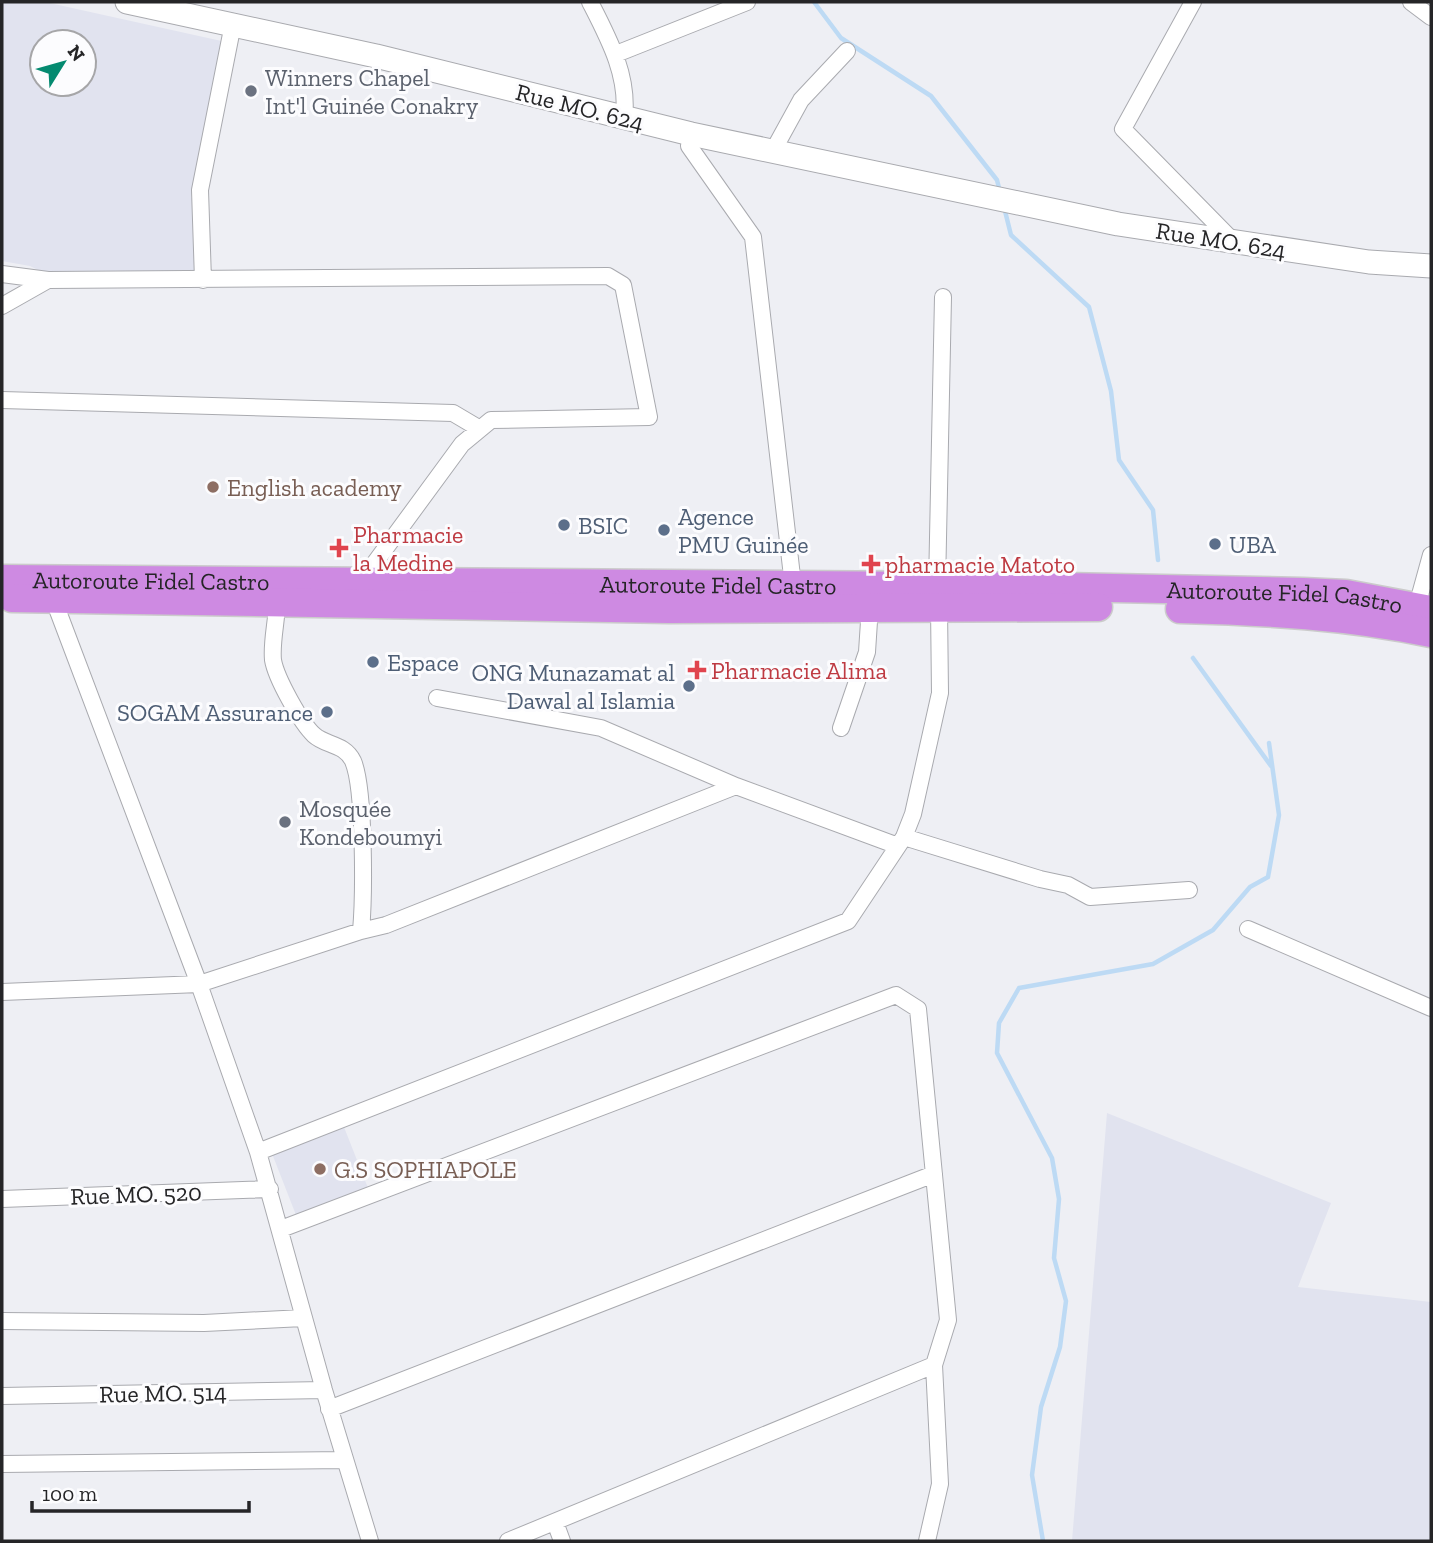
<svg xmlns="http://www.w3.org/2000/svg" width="1433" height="1543" font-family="'Zilla Slab',serif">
	<rect width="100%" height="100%" fill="#eeeff4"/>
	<path fill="#e1e3ef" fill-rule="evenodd" d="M2,2H45L226,42L191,198L194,199L195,271L50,276L30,266L2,261ZM42,42H84V84H42Z
		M1107,1113L1331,1203L1298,1287L1431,1302V1541H1072Z
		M342,1122L368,1188L296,1215L271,1151Z"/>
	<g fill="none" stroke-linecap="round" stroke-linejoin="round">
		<path stroke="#bddaf4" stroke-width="4.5" d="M814,2L841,38L931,96L997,180L1000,192
			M1004,207L1011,235L1089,307L1111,391L1119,460L1153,510L1158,560
			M1193,658L1271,766
			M1043,1541L1032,1475L1041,1407L1060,1347L1066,1301L1054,1258L1059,1199L1052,1158L997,1053L999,1023L1019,988L1153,964L1213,930L1250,887L1268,877L1279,815L1269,743"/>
		<defs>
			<path id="street" d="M590,2C609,39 629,76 624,118
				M1193,2L1123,129L1234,242
				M1411,2L1431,17
				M616,54L747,2
				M691,134L689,146L753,237L793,585
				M773,151L801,100L847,51
				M2,274L48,280
				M203,280L200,190L233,24
				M2,306L48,280L608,276L623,285L649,417L491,420L462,444L360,583
				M2,400L453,413L480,429
				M937,586L943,297
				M53,598L199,984L258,1152L324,1390L370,1541
				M1415,613L1431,555
				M437,698L601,728L736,786
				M841,728L867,652L870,606
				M904,837L1040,879L1068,885L1090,897L1189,890
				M1248,929L1431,1008
				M361,931L386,925L736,786L898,846
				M2,992L199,984L361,931C364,898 365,789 353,761C344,743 326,746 314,735C301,723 276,678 273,660C271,640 278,617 277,597
				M258,1152L848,921L904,837L913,814L940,693L939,607
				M2,1199L270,1189
				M281,1229L896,995L918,1009L948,1320L934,1365L940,1484L927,1541
				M2,1321L204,1323L303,1318
				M2,1396L324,1390
				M329,1409L934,1174
				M2,1464L345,1460
				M555,1522L562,1541
				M508,1541L934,1365"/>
			<path id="secondary" d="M127,2L376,56L691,134L1118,224L1369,262L1431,266"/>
			<g id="highway">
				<path id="s1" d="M2,579L1065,587L1303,592L1346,594L1431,610"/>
				<path d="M12,598L669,609L1098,607"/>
				<path d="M1180,609C1264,611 1349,616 1431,633"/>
			</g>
		</defs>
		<use href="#street" stroke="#a9aaaf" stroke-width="18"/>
		<use href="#secondary" stroke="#a9aaaf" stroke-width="25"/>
		<use href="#highway" stroke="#cbcbcb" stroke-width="31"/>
		<use href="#street" stroke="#fff" stroke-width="16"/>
		<use href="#secondary" stroke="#fff" stroke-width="23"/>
		<use href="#highway" stroke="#ce8ae2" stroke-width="28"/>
	</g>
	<g fill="#6b7280" stroke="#fcfcfe" stroke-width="2.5">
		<circle cx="251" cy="91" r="7"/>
		<circle cx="285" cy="822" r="7"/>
	</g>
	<g fill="#8d6e63" stroke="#fcfcfe" stroke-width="2.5">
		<circle cx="213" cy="487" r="7"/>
		<circle cx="320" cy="1169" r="7"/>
	</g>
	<g fill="#5c6f8a" stroke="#fcfcfe" stroke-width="2.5">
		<circle cx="564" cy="525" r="7"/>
		<circle cx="664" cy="530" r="7"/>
		<circle cx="1215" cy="544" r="7"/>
		<circle cx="373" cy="662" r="7"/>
		<circle cx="689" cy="686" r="7"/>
		<circle cx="327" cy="712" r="7"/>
	</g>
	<g fill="#e0444e" stroke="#fcfcfe" stroke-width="2.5">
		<path d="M335.5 537.5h7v7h7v7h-7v7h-7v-7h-7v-7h7z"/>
		<path d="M867.5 553.5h7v7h7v7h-7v7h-7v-7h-7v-7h7z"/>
		<path d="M693.5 659.5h7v7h7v7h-7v7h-7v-7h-7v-7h7z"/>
	</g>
	<g text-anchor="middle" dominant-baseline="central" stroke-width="6" stroke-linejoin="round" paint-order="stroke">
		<g font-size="24" fill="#5b616d" stroke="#fcfcfe" text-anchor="start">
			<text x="265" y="77">Winners Chapel<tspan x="265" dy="28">Int'l Guinée Conakry</tspan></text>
			<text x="299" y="808">Mosquée<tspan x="299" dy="28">Kondeboumyi</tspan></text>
		</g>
		<g font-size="24" fill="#252527" stroke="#fcfcfe">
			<text transform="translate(580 107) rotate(14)">Rue MO. 624</text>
			<text transform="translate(1221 240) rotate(9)">Rue MO. 624</text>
			<text stroke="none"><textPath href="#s1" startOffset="149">Autoroute Fidel Castro</textPath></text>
			<text stroke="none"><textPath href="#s1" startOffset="716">Autoroute Fidel Castro</textPath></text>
			<text stroke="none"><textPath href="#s1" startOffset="1283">Autoroute Fidel Castro</textPath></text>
			<text transform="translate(136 1194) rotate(-2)">Rue MO. 520</text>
			<text transform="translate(163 1393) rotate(-1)">Rue MO. 514</text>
		</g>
		<g font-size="24" fill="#785e54" stroke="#fcfcfe" text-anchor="start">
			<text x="227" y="487">English academy</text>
			<text x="334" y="1169">G.S SOPHIAPOLE</text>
		</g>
		<g font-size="24" fill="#4e5e75" stroke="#fcfcfe" text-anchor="start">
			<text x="678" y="516">Agence<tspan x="678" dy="28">PMU Guinée</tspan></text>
			<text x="578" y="525">BSIC</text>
			<text x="1229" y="544">UBA</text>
			<text x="387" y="662">Espace</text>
			<text x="675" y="672" text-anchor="end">ONG Munazamat al<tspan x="675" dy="28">Dawal al Islamia</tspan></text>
			<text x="313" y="712" text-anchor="end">SOGAM Assurance</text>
		</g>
		<g font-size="24" fill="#be3a42" stroke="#fcfcfe" text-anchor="start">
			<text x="353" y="534">Pharmacie<tspan x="353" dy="28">la Medine</tspan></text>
			<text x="885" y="564">pharmacie Matoto</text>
			<text x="711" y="670">Pharmacie Alima</text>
		</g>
	</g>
	<rect width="1433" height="1543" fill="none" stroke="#252527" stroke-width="7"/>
	<g transform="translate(63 63) rotate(53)"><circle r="33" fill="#fcfcfe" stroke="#a6a6a8" stroke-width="2"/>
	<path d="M0-5L12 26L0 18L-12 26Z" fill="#048a70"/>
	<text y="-10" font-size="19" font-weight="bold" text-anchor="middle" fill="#252527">N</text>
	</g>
	<path d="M32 1501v10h217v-10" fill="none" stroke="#252527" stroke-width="3.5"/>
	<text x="42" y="1501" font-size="21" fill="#252527" stroke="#fcfcfe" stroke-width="5" paint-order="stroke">100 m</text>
</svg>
